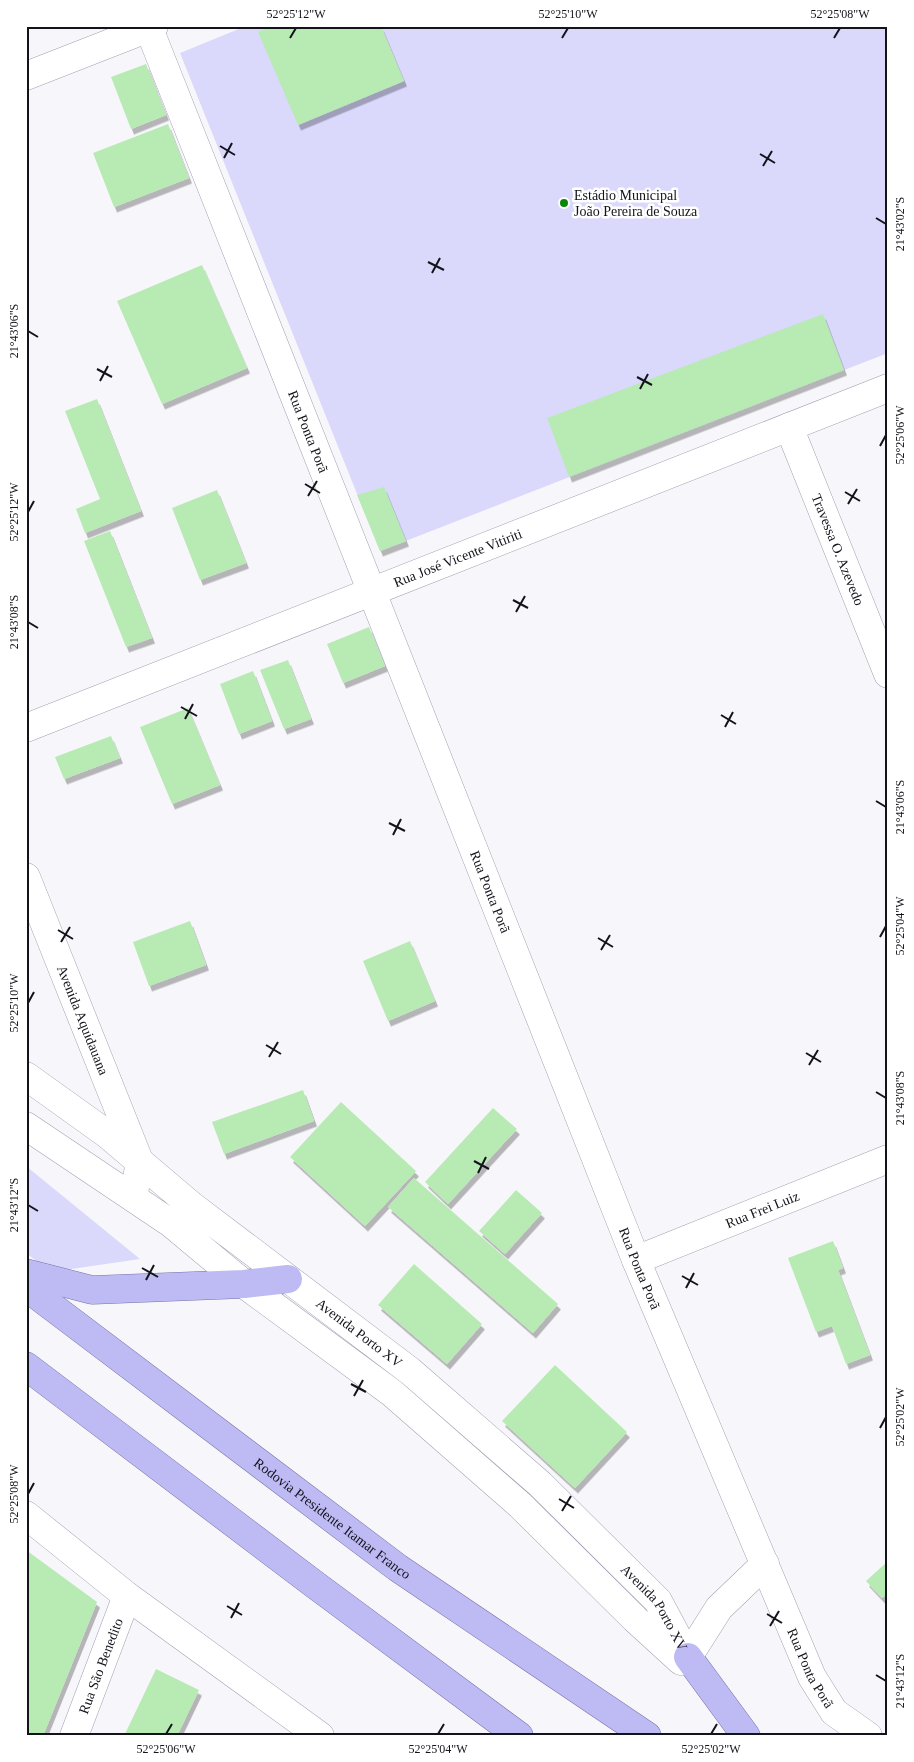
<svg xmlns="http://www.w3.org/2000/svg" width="914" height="1762" font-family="'Times New Roman',serif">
	<defs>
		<filter id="shadow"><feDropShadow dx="3" dy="5.5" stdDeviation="0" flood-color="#0004"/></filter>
	</defs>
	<rect width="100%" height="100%" fill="#f7f7fb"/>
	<path fill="#dad9fc" d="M246,26H885L888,33V353L380,551L180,53Z
		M26,1166L140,1259L51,1272L26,1253Z"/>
	<path fill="#b8ebb3" filter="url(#shadow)" d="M271,26H381L404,81L298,125L258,32Z
		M146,64L166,115L131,129L111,77Z
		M168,124L189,178L114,207L93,153Z
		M202,265L247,368L162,404L117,301Z
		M823,314L844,370L569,477L547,418Z
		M97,399L141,511L85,533L76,509L100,499L65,411Z
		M384,487L406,541L380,551L357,495Z
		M217,490L246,563L200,580L172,508Z
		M110,531L152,638L126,647L84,541Z
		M369,627L385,666L343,683L327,644Z
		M288,660L311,719L284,729L260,670Z
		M253,671L272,721L239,734L220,684Z
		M188,708L220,785L172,804L140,727Z
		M111,736L120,758L64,779L55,757Z
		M190,921L206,965L149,986L133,942Z
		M410,941L435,1001L388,1021L363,961Z
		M303,1090L314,1121L224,1154L212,1122Z
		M341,1102L416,1171L365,1226L290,1157Z
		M493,1108L517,1129L448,1204L425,1182Z
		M414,1178L558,1304L533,1333L388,1207Z
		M516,1190L542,1213L505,1254L479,1231Z
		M833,1241L843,1268L838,1270L870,1355L846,1364L832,1326L816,1332L788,1258Z
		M414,1264L482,1324L447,1364L378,1305Z
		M555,1365L627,1432L575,1488L502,1421Z
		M26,1550L97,1602L43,1736H26Z
		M888,1561V1593L882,1598L866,1581Z
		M156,1669L199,1690L177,1736H124Z"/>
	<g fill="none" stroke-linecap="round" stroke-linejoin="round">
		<defs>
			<g id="minor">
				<path id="s1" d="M148,26L636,1260L812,1677L834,1712L868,1736"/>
				<path d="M26,76L154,26"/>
				<path id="s2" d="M789,427L888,674"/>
				<path id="s3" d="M26,728L888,388"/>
				<path id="s4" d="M26,877L140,1163L133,1197"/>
				<path id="s5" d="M636,1260L888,1159"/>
				<path d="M26,1515L127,1596L320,1736"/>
				<path d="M688,1657L719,1608L765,1564"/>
				<path id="s6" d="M74,1736L127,1596"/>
			</g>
			<g id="tertiary">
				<path id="s7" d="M26,1076L107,1134L192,1206L410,1371L540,1484L658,1601L688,1657L681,1661L635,1619L520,1505L392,1393L244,1284L172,1224L26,1126"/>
			</g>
			<g id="trunk">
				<path d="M26,1273L92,1290L244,1284L288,1279"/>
				<path id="s8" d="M26,1287L398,1568L647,1736"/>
				<path d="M26,1366L314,1584L519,1736"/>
				<path d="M688,1657L746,1736"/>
			</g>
		</defs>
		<use href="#minor" stroke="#a2a1b5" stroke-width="29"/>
		<use href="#tertiary" stroke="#a2a1b5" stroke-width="29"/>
		<use href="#trunk" stroke="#7874a6" stroke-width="29"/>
		<use href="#minor" stroke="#fff" stroke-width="28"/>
		<use href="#tertiary" stroke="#fff" stroke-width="28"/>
		<use href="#trunk" stroke="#bebaf4" stroke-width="28"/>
	</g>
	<path fill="none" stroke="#13131a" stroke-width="2" d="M290,38L296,28M562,38L568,28M834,38L840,28M220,146L235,155M760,154L775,163M224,158L232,143M763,166L772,151M876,218L886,224M428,262L444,270M432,273L440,258M28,331L38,337M97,369L112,377M637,377L652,385M100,381L108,366M640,389L648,374M880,446L886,435M305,484L320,493M845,492L860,501M308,496L317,481M848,504L857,489M28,512L34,501M513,600L528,608M516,612L525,596M28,622L38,628M181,707L197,716M721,715L736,724M185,719L193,704M725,727L733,712M876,801L886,807M389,823L405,831M393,835L401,819M58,930L73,939M880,937L886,926M598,938L613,947M61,942L70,927M601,950L610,935M28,1003L34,992M266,1045L281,1054M806,1053L821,1062M269,1057L278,1042M809,1065L818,1050M876,1092L886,1098M474,1161L489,1169M478,1173L486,1157M28,1205L38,1211M142,1268L158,1277M682,1276L698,1285M146,1280L154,1265M686,1288L694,1273M351,1384L366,1392M354,1396L363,1380M880,1428L886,1417M28,1494L34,1483M559,1499L574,1508M562,1511L571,1496M227,1606L242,1615M767,1614L782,1623M231,1618L239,1603M770,1626L779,1611M876,1675L886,1681M166,1734L172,1724M438,1734L444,1724M711,1734L717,1724"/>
	<circle fill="#098608" stroke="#fff" stroke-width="2" cx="564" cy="203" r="5"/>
	<g text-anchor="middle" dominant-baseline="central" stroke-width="5" stroke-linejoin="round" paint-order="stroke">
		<g font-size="14" fill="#13131a" stroke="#fff" text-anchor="start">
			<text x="574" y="195">Estádio Municipal<tspan x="574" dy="16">João Pereira de Souza</tspan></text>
		</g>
		<g font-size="14" fill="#13131a" stroke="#fff">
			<text stroke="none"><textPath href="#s1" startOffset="436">Rua Ponta Porã</textPath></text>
			<text stroke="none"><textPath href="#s2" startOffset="132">Travessa O. Azevedo</textPath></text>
			<text stroke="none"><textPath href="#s3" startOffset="464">Rua José Vicente Vitiriti</textPath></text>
			<text stroke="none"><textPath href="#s1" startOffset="931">Rua Ponta Porã</textPath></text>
			<text stroke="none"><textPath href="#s4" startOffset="154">Avenida Aquidauana</textPath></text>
			<text stroke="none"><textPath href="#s5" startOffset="136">Rua Frei Luiz</textPath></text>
			<text stroke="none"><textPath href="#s1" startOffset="1336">Rua Ponta Porã</textPath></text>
			<text stroke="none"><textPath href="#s7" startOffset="421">Avenida Porto XV</textPath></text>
			<text stroke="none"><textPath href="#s8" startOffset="384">Rodovia Presidente Itamar Franco</textPath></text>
			<text stroke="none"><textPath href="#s7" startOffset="826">Avenida Porto XV</textPath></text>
			<text stroke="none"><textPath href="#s6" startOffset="75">Rua São Benedito</textPath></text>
			<text stroke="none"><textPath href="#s1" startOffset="1771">Rua Ponta Porã</textPath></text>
		</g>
	</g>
	<rect width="914" height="1762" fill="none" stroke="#ffffff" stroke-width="55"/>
	<rect x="28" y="28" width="858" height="1706" fill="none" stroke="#13131a" stroke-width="2"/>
	<g font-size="12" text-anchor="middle" fill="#13131a">
		<text x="296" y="18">52°25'12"W</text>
		<text x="568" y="18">52°25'10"W</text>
		<text x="840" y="18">52°25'08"W</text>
		<text transform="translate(900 224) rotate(-90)" y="4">21°43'02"S</text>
		<text transform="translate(14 331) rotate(-90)" y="4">21°43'06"S</text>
		<text transform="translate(900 435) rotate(-90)" y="4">52°25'06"W</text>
		<text transform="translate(14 512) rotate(-90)" y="4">52°25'12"W</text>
		<text transform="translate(14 622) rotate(-90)" y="4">21°43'08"S</text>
		<text transform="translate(900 807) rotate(-90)" y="4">21°43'06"S</text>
		<text transform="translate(900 926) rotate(-90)" y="4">52°25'04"W</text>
		<text transform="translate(14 1003) rotate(-90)" y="4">52°25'10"W</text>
		<text transform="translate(900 1098) rotate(-90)" y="4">21°43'08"S</text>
		<text transform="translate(14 1205) rotate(-90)" y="4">21°43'12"S</text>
		<text transform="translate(900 1417) rotate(-90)" y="4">52°25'02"W</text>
		<text transform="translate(14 1494) rotate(-90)" y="4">52°25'08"W</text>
		<text transform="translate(900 1681) rotate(-90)" y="4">21°43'12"S</text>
		<text x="166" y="1753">52°25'06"W</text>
		<text x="438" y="1753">52°25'04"W</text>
		<text x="711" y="1753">52°25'02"W</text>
	</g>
</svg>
